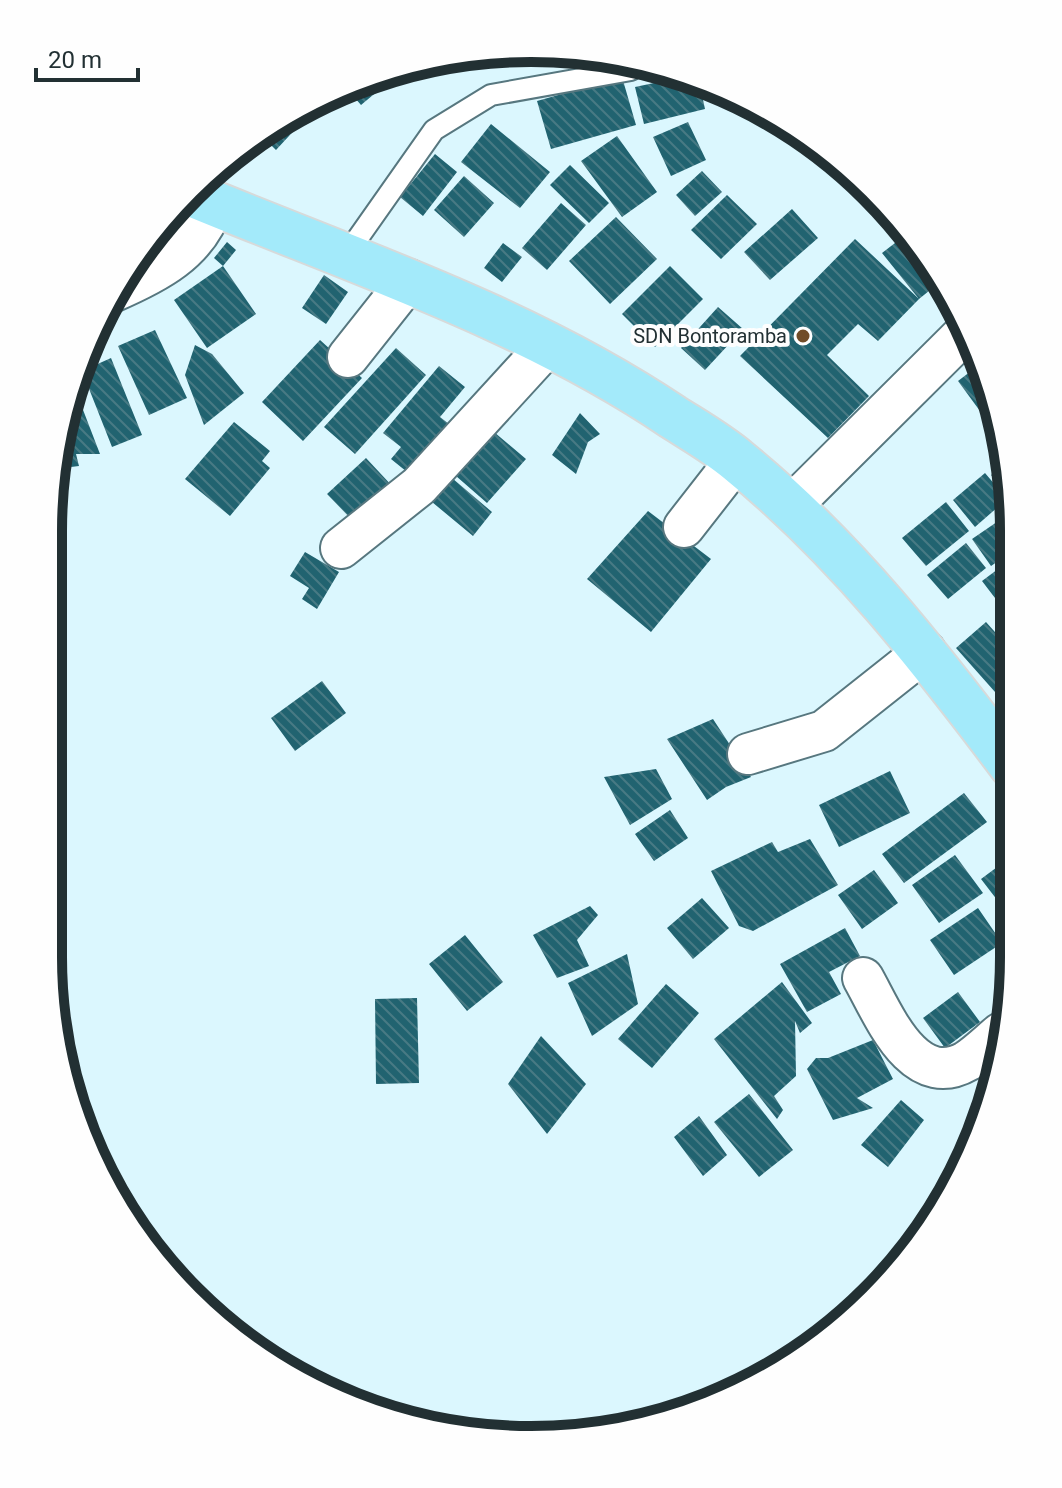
<svg xmlns="http://www.w3.org/2000/svg" width="1062" height="1488" font-family="Roboto,sans-serif">
	<defs>
		<pattern id="building-back-hatch" width="6" height="6" patternUnits="userSpaceOnUse" patternTransform="scale(2)"><rect width="6" height="6" fill="#216370"/><path d="M-1 5l2 2M0 0l6 6M5-1l2 2" fill="none" stroke="#487a84"/></pattern>
	</defs>
	<rect width="100%" height="100%" fill="#dbf7fe"/>
	<path fill="url(#building-back-hatch)" d="M403,70L361,105L348,90L375,74Z
		M622,77L636,125L551,149L537,101Z
		M673,79L700,86L705,109L644,124L635,87Z
		M314,109L276,150L264,138L309,112Z
		M688,122L706,160L671,176L653,137Z
		M491,124L550,172L520,208L461,162Z
		M617,136L657,192L622,217L581,161Z
		M435,154L457,172L423,216L400,197Z
		M570,165L609,203L589,223L550,185Z
		M702,171L722,192L695,216L676,195Z
		M464,176L494,203L464,237L434,210Z
		M727,195L757,224L721,259L691,230Z
		M561,203L586,225L547,270L522,248Z
		M792,209L818,238L770,280L744,252Z
		M616,217L657,259L610,304L569,261Z
		M164,227L179,235L133,265Z
		M908,233L940,282L919,299L882,253Z
		M855,239L919,299L878,341L858,324L827,355L869,396L828,438L740,356Z
		M227,242L236,250L223,266L214,258Z
		M503,243L522,257L502,282L484,268Z
		M223,266L256,314L207,348L174,300Z
		M670,266L703,299L655,347L622,314Z
		M324,275L348,292L326,324L302,308Z
		M718,307L743,329L705,370L681,348Z
		M155,330L187,398L149,415L118,346Z
		M320,340L362,378L303,441L262,402Z
		M195,345L212,354L244,393L204,425L185,375Z
		M396,348L426,375L355,454L324,427Z
		M111,358L142,435L112,447L82,371Z
		M979,365L994,417L988,422L958,381Z
		M439,366L465,387L440,417L458,431L417,480L391,459L401,447L383,433Z
		M75,389L100,454H76L79,466L71,467L57,457V436Z
		M580,413L600,434L588,442L576,474L552,455Z
		M234,422L270,451L262,461L270,468L230,516L185,479Z
		M996,422L1003,445L989,427Z
		M494,432L526,459L487,503L456,476Z
		M366,458L394,488L356,524L327,494Z
		M1008,461L1010,468V500L991,475Z
		M985,473L1007,499L975,527L953,500Z
		M452,478L492,512L473,536L432,502Z
		M946,502L969,531L926,566L902,538Z
		M648,511L711,559L651,632L587,579Z
		M1010,513V553L991,566L972,539Z
		M966,543L986,568L948,599L927,575Z
		M305,552L339,572L317,609L302,599L309,588L290,576Z
		M1010,560L1011,619L982,581Z
		M986,622L1011,650V710L956,648Z
		M322,681L346,713L295,751L271,718Z
		M713,719L751,777L726,787L707,800L667,739Z
		M656,769L672,799L630,825L604,777Z
		M890,771L910,813L839,847L819,805Z
		M964,793L987,822L904,883L882,854Z
		M670,810L688,838L654,861L635,834Z
		M810,839L838,885L753,931L739,926L711,871L772,842L778,852Z
		M955,855L983,893L939,923L912,885Z
		M1012,856V897L1001,905L981,879Z
		M874,870L898,903L862,929L838,895Z
		M702,898L729,928L693,959L667,928Z
		M590,906L598,915L577,940L589,966L557,978L533,935Z
		M978,908L1002,943L954,975L930,940Z
		M845,928L860,956L829,972L841,994L807,1012L780,964Z
		M465,935L503,982L467,1011L429,964Z
		M627,954L638,1004L592,1036L568,983Z
		M782,982L812,1023L800,1033L795,1021L796,1076L774,1096L783,1110L777,1119L714,1039Z
		M666,984L699,1013L652,1068L618,1039Z
		M958,992L980,1022L945,1048L923,1018Z
		M417,998L419,1083L376,1084L375,999Z
		M541,1036L586,1084L547,1134L508,1084Z
		M873,1040L893,1079L857,1098L873,1108L833,1120L807,1069L816,1058H828Z
		M749,1094L793,1150L759,1177L714,1122Z
		M901,1100L924,1120L888,1167L861,1145Z
		M699,1116L727,1155L703,1176L674,1137Z"/>
	<g fill="none" stroke-linecap="round" stroke-linejoin="round">
		<defs>
			<path id="lane" d="M346,255L434,130L491,95L631,70"/>
			<path id="street" d="M112,292C156,273 198,252 213,204
				M348,357L409,280
				M790,507L968,330
				M684,527L737,459
				M341,548L419,486L549,344
				M748,754L824,731L925,651
				M863,978C883,1013 913,1092 967,1061C979,1053 990,1042 1001,1033"/>
			<path id="primary" d="M191,194C355,262 524,317 673,417C695,431 718,444 738,461C845,548 929,656 1012,766"/>
		</defs>
		<use href="#lane" stroke="#57777f" stroke-width="24"/>
		<use href="#street" stroke="#57777f" stroke-width="44"/>
		<use href="#primary" stroke="#d7dada" stroke-width="48"/>
		<use href="#lane" stroke="#fff" stroke-width="20"/>
		<use href="#street" stroke="#fff" stroke-width="40"/>
		<use href="#primary" stroke="#a3eafa" stroke-width="44"/>
	</g>
	<circle fill="#714c28" stroke="#fefefe" stroke-width="3" cx="803" cy="336" r="8"/>
	<g text-anchor="middle" dominant-baseline="central" stroke-width="8" stroke-linejoin="round" paint-order="stroke">
		<g font-size="20" fill="#223033" stroke="#fefefe" text-anchor="end">
			<text x="787" y="336">SDN Bontoramba</text>
		</g>
	</g>
	<path d="M0 0H1062V1488H0ZM531 62H531A469 469 0 0 1 1000 531V957A469 469 0 0 1 531 1426H531A469 469 0 0 1 62 957V531A469 469 0 0 1 531 62Z" fill="#fefefe" fill-rule="evenodd"/>
	<path fill="none" stroke="#223033" stroke-width="10" d="M531 62H531A469 469 0 0 1 1000 531V957A469 469 0 0 1 531 1426H531A469 469 0 0 1 62 957V531A469 469 0 0 1 531 62Z"/>
	<path d="M36 68v12h102v-12" fill="none" stroke="#223033" stroke-width="4"/>
	<text x="48" y="68" font-size="24" fill="#223033" stroke="#fefefe" stroke-width="6" paint-order="stroke">20 m</text>
</svg>
